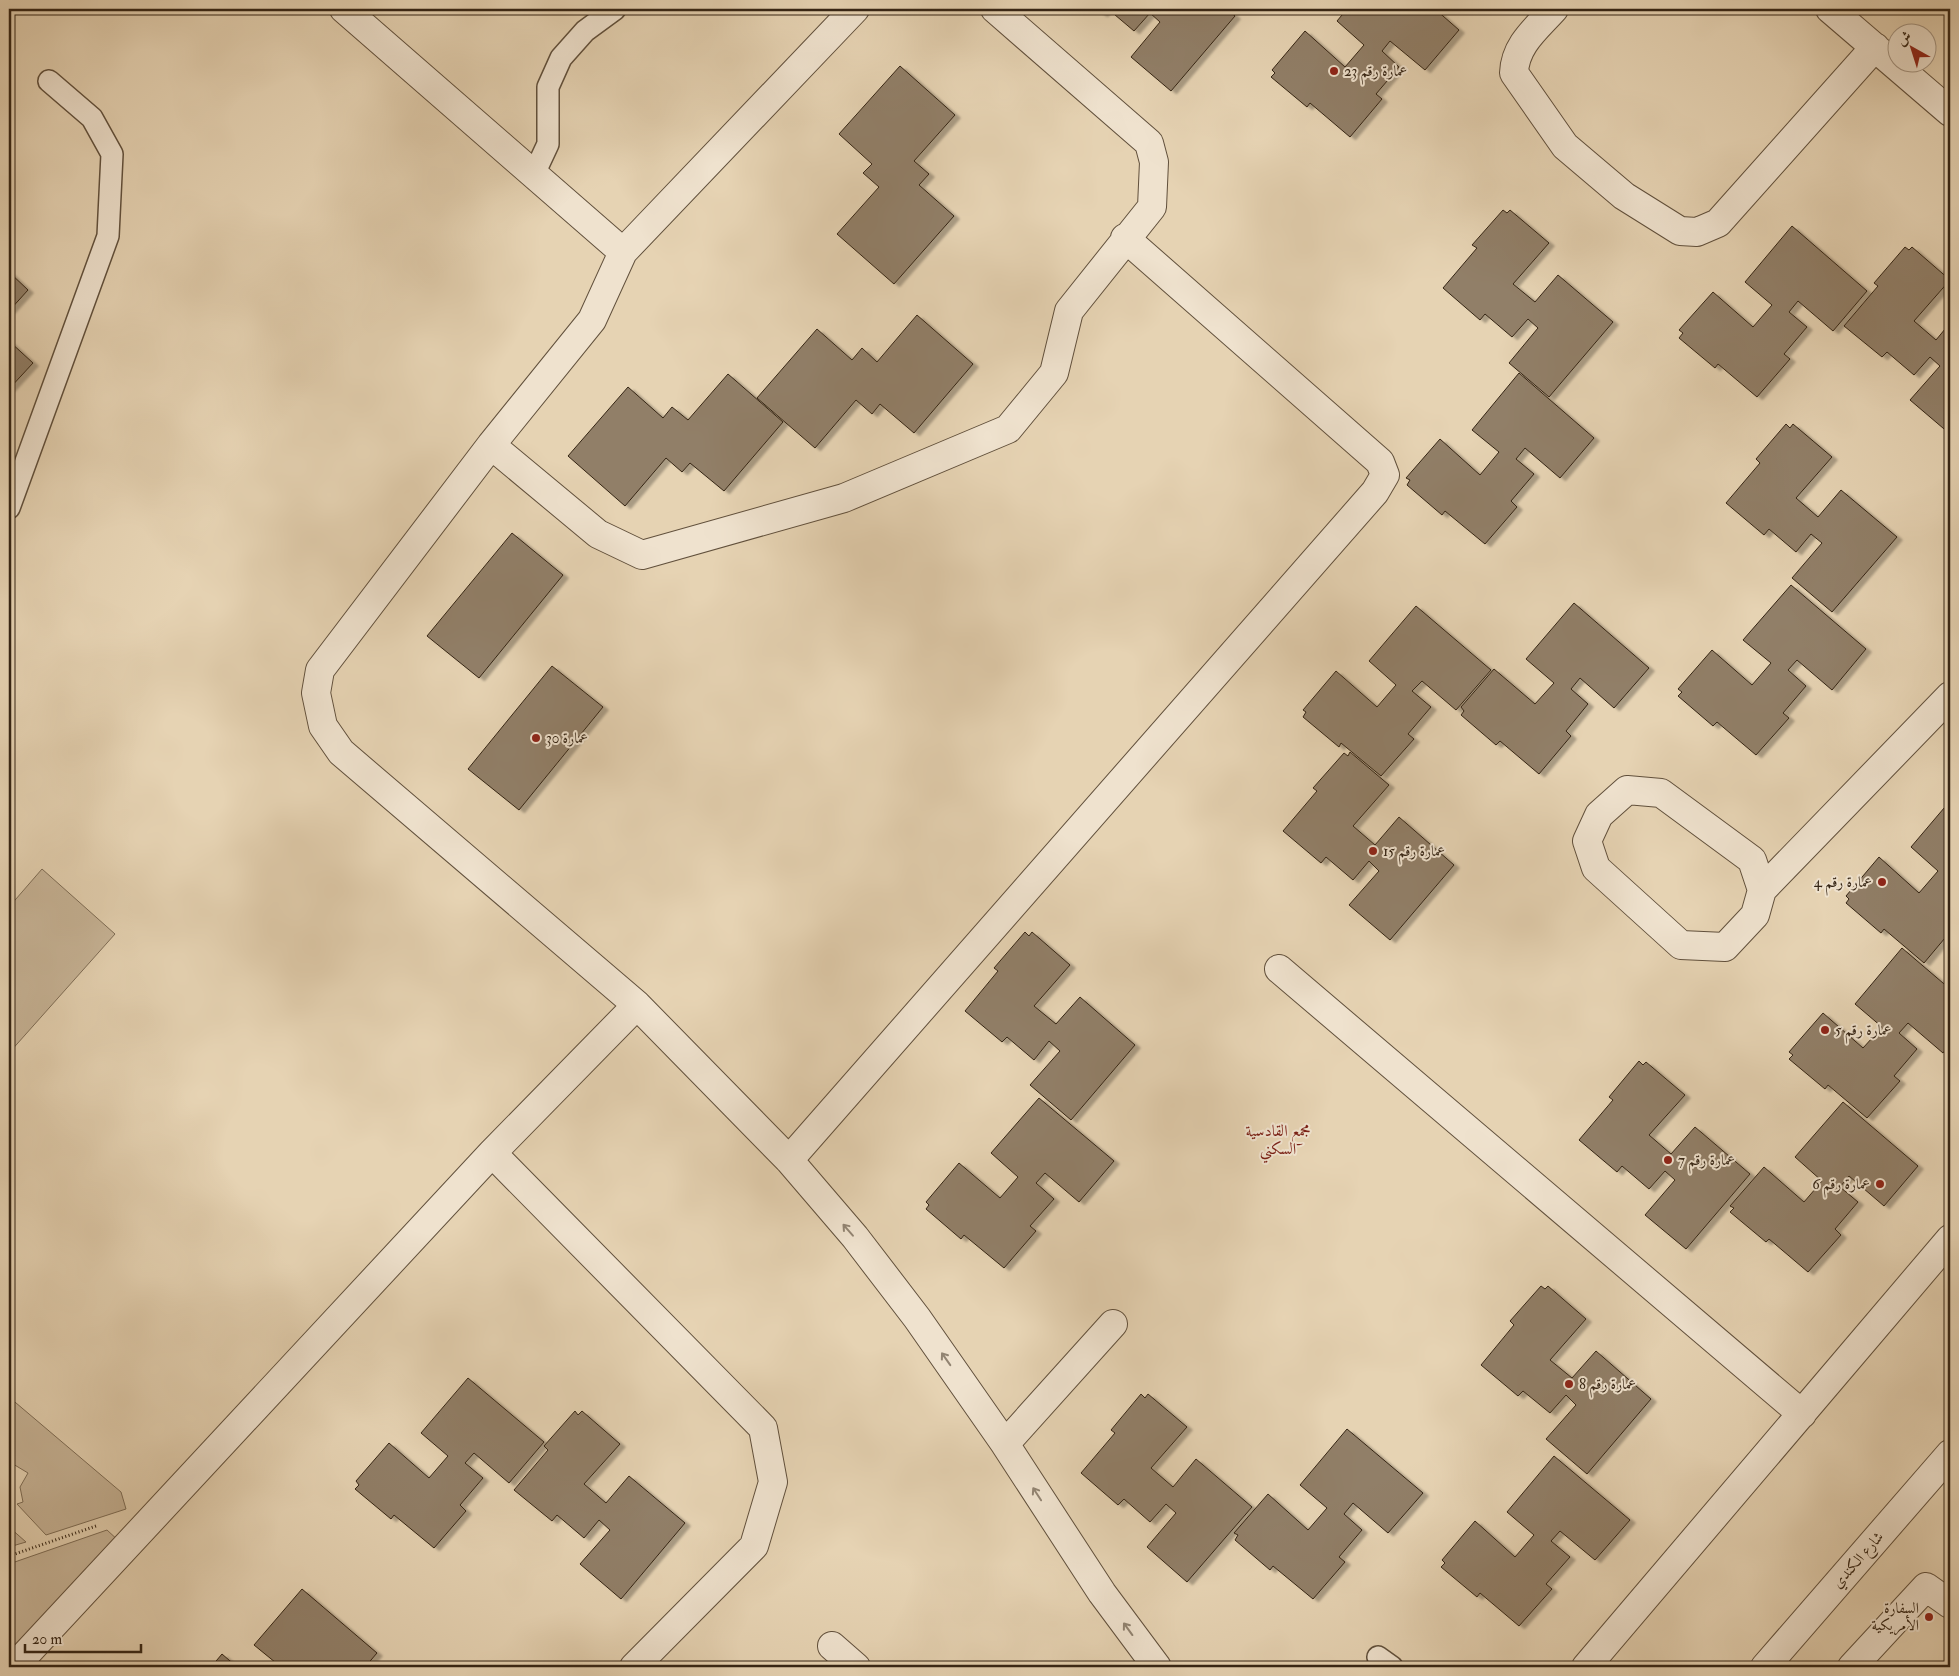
<svg xmlns="http://www.w3.org/2000/svg" width="1959" height="1676" font-family="'IM FELL Double Pica',Amiri,serif">
	<defs>
		<filter id="shadow"><feDropShadow dx="5.5" dy="3" stdDeviation="1" flood-color="#0004"/></filter>
	</defs>
	<rect width="100%" height="100%" fill="#e6d3b3"/>
	<filter id="stains"><feTurbulence type="fractalNoise" baseFrequency=".004" numOctaves="4"/><feColorMatrix values="0 0 0 0 .2 0 0 0 0 .09 0 0 0 0 .02 0 0 0 .5 -.17"/></filter>
	<radialGradient id="worn" r=".72"><stop offset=".6" stop-color="#630" stop-opacity="0"/><stop offset="1" stop-color="#630" stop-opacity=".3"/></radialGradient>
	<path fill="#c8b598" stroke="#7e6d56" d="M42,869L115,934L9,1053V907Z
		M9,1397L121,1492L126,1509L46,1535L17,1504L23,1502L20,1487L28,1473L13,1464L9,1451Z
		M9,1527L26,1542L9,1547Z
		M107,1530L120,1542L9,1661V1564Z"/>
	<path fill="#917f67" stroke="#352515" filter="url(#shadow)" d="M1096,9H1107L1102,14Z
		M1108,9H1227L1235,16L1171,91L1131,57L1160,22L1150,13L1134,31Z
		M1347,9H1435L1459,30L1425,70L1390,41L1382,51L1399,67L1376,94L1382,99L1350,137L1310,103L1307,107L1271,77L1275,73L1272,70L1305,31L1345,67L1364,45L1337,21Z
		M900,66L955,115L914,161L929,174L919,185L954,216L894,284L837,234L879,187L863,173L872,164L839,134Z
		M1503,210L1507,213L1510,210L1549,243L1513,284L1535,302L1558,275L1613,322L1549,397L1509,363L1538,328L1528,319L1512,337L1485,314L1480,320L1443,288L1477,248L1472,245Z
		M1792,226L1867,291L1833,331L1798,301L1789,312L1807,327L1784,354L1790,359L1757,397L1718,364L1715,368L1679,338L1683,333L1679,330L1713,292L1753,327L1772,305L1745,282Z
		M1905,247L1909,250L1912,247L1950,280L1914,321L1936,340L1950,323V434L1910,400L1940,366L1930,357L1914,375L1887,352L1882,357L1844,326L1878,286L1874,283Z
		M9,272L28,290L9,311Z
		M917,315L973,364L914,433L880,404L872,414L856,400L815,448L757,398L817,329L852,360L862,348L877,362Z
		M9,341L33,363L9,389Z
		M1519,373L1594,438L1560,478L1525,448L1516,459L1534,474L1511,501L1517,507L1485,544L1445,511L1442,515L1407,485L1410,480L1406,478L1440,439L1480,475L1499,452L1472,430Z
		M728,374L783,422L724,491L690,463L682,472L666,458L625,506L568,456L628,387L663,418L672,407L688,420Z
		M1786,424L1790,428L1793,424L1832,457L1796,498L1818,517L1841,490L1897,537L1832,612L1792,578L1822,543L1811,534L1796,552L1769,529L1764,535L1726,503L1760,463L1756,459Z
		M512,533L563,575L479,678L427,636Z
		M1791,585L1866,649L1832,690L1797,660L1788,670L1806,686L1783,713L1789,718L1756,755L1717,722L1713,726L1678,696L1682,692L1678,689L1712,650L1752,685L1771,663L1743,640Z
		M1574,603L1649,668L1614,708L1580,678L1571,689L1588,704L1566,731L1571,736L1539,774L1500,741L1496,745L1461,715L1464,711L1461,707L1494,669L1535,704L1554,683L1526,659Z
		M1416,606L1491,670L1456,710L1422,681L1412,691L1431,707L1408,734L1414,739L1381,776L1341,743L1339,747L1303,717L1306,712L1303,710L1336,671L1377,707L1396,685L1369,661Z
		M552,666L603,707L519,810L468,769Z
		M1350,752L1389,785L1353,826L1375,845L1399,817L1454,865L1390,940L1349,905L1379,871L1369,861L1353,880L1326,857L1321,863L1283,831L1317,791L1313,788L1344,753L1348,756Z
		M1950,801V932L1924,963L1884,929L1881,933L1846,903L1849,899L1846,896L1879,857L1919,893L1938,871L1911,847Z
		M1025,932L1029,936L1032,932L1070,965L1034,1006L1056,1024L1080,997L1135,1045L1071,1120L1030,1085L1060,1051L1049,1041L1034,1060L1007,1037L1002,1042L965,1011L998,971L994,968Z
		M1902,948L1950,989V1044L1943,1053L1908,1023L1899,1033L1917,1049L1894,1076L1900,1081L1867,1118L1828,1085L1825,1089L1789,1059L1793,1055L1789,1052L1823,1013L1863,1048L1882,1027L1855,1004Z
		M1639,1061L1643,1065L1646,1062L1685,1095L1649,1135L1671,1154L1695,1127L1750,1174L1686,1249L1645,1215L1675,1180L1665,1171L1649,1189L1622,1166L1617,1172L1579,1140L1613,1100L1609,1097Z
		M1039,1098L1114,1161L1079,1202L1045,1173L1036,1183L1054,1199L1030,1226L1036,1231L1004,1268L964,1235L961,1239L926,1209L929,1205L926,1202L959,1163L1000,1198L1018,1177L991,1153Z
		M1843,1102L1918,1166L1884,1206L1849,1176L1840,1187L1858,1202L1835,1229L1841,1235L1808,1272L1769,1239L1766,1242L1730,1212L1734,1208L1730,1206L1764,1167L1804,1202L1822,1181L1795,1157Z
		M1541,1286L1545,1289L1548,1286L1586,1319L1550,1360L1572,1378L1596,1351L1651,1399L1587,1474L1546,1439L1576,1405L1566,1395L1550,1413L1523,1391L1518,1396L1481,1365L1514,1325L1510,1321Z
		M468,1378L544,1442L509,1483L474,1453L465,1463L483,1478L460,1505L466,1511L434,1548L394,1515L391,1519L355,1489L359,1485L356,1481L389,1443L429,1478L448,1456L421,1433Z
		M1141,1394L1145,1398L1148,1394L1187,1427L1151,1468L1173,1487L1196,1459L1252,1507L1187,1582L1147,1547L1176,1513L1166,1504L1150,1522L1124,1499L1118,1505L1081,1473L1115,1433L1111,1430Z
		M575,1411L578,1415L582,1411L620,1444L584,1484L606,1503L629,1476L685,1523L621,1599L580,1564L610,1530L599,1520L584,1538L557,1515L552,1521L514,1490L548,1450L544,1446Z
		M1347,1429L1423,1493L1388,1533L1353,1503L1344,1514L1362,1530L1339,1557L1345,1562L1313,1599L1273,1566L1270,1570L1235,1540L1238,1535L1234,1533L1268,1494L1308,1530L1327,1508L1300,1485Z
		M1554,1456L1630,1520L1595,1560L1560,1531L1551,1541L1570,1557L1546,1584L1552,1589L1519,1626L1480,1593L1477,1597L1441,1567L1445,1563L1442,1560L1475,1521L1515,1557L1534,1535L1507,1512Z
		M302,1589L377,1653L365,1667H311L307,1664L304,1667H281L254,1645Z
		M222,1654L237,1667H211Z"/>
	<g fill="none" stroke-linecap="round" stroke-linejoin="round">
		<defs>
			<path id="service" d="M534,174L548,144V87L561,58L585,31L615,9
				M9,508L108,236L112,154L92,118L49,81
				M1378,1657L1392,1667"/>
			<path id="minor" d="M344,9L623,252
				M855,9L623,252L592,320L491,445L320,670L316,693L323,726L341,752L637,1005L789,1160L855,1237L917,1318L1005,1444L1102,1593L1157,1667
				M1554,9C1536,29 1515,45 1514,73L1565,146L1624,196L1680,231L1697,232L1718,223L1875,47
				M1830,9L1950,112
				M491,445L598,534L642,555L844,498L1008,429L1054,373L1069,311L1152,207L1154,162L1149,143L995,9
				M1627,790L1661,793L1752,860L1762,890L1755,915L1725,947L1681,945L1596,868L1587,841L1599,815Z
				M1762,890L1950,696
				M1279,969L1802,1414
				M492,1153L763,1428L773,1482L754,1546L634,1667
				M789,1160L1375,492L1385,475L1380,462L1125,238
				M1005,1444L1113,1324
				M832,1646L856,1667
				M14,1667L492,1153L637,1005
				M1586,1667L1950,1239
				M1852,1667L1926,1587L1950,1604"/>
			<path id="tertiary" d="M1765,1667L1950,1454"/>
		</defs>
		<use href="#service" stroke="#61503c" stroke-width="24"/>
		<use href="#minor" stroke="#61503c" stroke-width="30"/>
		<use href="#tertiary" stroke="#61503c" stroke-width="30"/>
		<path stroke="#352515" stroke-width="3" stroke-dasharray="1 2.5" stroke-linecap="butt" d="M9,1556L96,1526"/>
		<use href="#service" stroke="#efe2ce" stroke-width="21"/>
		<use href="#minor" stroke="#efe2ce" stroke-width="28"/>
		<use href="#tertiary" stroke="#efe2ce" stroke-width="28"/>
	</g>
	<defs><path id="oneway-shaft" d="M-6 0H5M1.5-3L5.5 0L1.5 3" fill="none" stroke-width="1.6" stroke-linecap="round" stroke-linejoin="round" transform="scale(1.25)"/></defs>
	<g stroke="#928472">
		<use href="#oneway-shaft" transform="translate(848 1230) rotate(-131)"/>
		<use href="#oneway-shaft" transform="translate(946 1359) rotate(-125)"/>
		<use href="#oneway-shaft" transform="translate(1037 1494) rotate(-123)"/>
		<use href="#oneway-shaft" transform="translate(1128 1629) rotate(-126)"/>
	</g>
	<g fill="#8f2418" stroke="#efe2ce" stroke-width="2">
		<circle cx="1334" cy="71" r="5"/>
		<circle cx="536" cy="738" r="5"/>
		<circle cx="1373" cy="851" r="5"/>
		<circle cx="1882" cy="882" r="5"/>
		<circle cx="1825" cy="1030" r="5"/>
		<circle cx="1668" cy="1160" r="5"/>
		<circle cx="1880" cy="1184" r="5"/>
		<circle cx="1569" cy="1384" r="5"/>
		<circle cx="1929" cy="1617" r="5"/>
	</g>
	<g text-anchor="middle" dominant-baseline="central" stroke-width="4" stroke-linejoin="round" paint-order="stroke">
		<g font-size="15" fill="#352515" stroke="#efe2ce" text-anchor="start">
			<text x="1344" y="71">عمارة رقم 23</text>
			<text x="546" y="738">عمارة 30</text>
			<text x="1383" y="851">عمارة رقم 15</text>
			<text x="1872" y="882" text-anchor="end">عمارة رقم 4</text>
			<text x="1835" y="1030">عمارة رقم 5</text>
			<text x="1678" y="1160">عمارة رقم 7</text>
			<text x="1870" y="1184" text-anchor="end">عمارة رقم 6</text>
			<text x="1579" y="1384">عمارة رقم 8</text>
			<text x="1919" y="1608" text-anchor="end">السفارة<tspan x="1919" dy="17">الأمريكية</tspan></text>
		</g>
		<g font-size="15" fill="#352515" stroke="#efe2ce">
			<text transform="translate(1858 1560) rotate(-49)">شارع الكندي</text>
		</g>
		<g font-size="16" fill="#7a1f14" stroke="#efe2ce">
			<text x="1278" y="1131">مجمع القادسية<tspan x="1278" dy="18">السكني</tspan></text>
		</g>
	</g>
	<rect width="1959" height="1676" fill="none" stroke="#e6d3b3" stroke-width="30"/>
	<rect x="10" y="10" width="1939" height="1656" fill="none" stroke="#352515" stroke-width="2.5"/>
	<rect x="15" y="15" width="1929" height="1646" fill="none" stroke="#352515"/>
	<g transform="translate(1912 48) rotate(321)"><circle r="24" fill="#efe2ce" stroke="#a59684"/>
	<path d="M0-4L9 19L0 12L-9 19Z" fill="#8f2418"/>
	<text y="-8" font-size="14" font-weight="bold" text-anchor="middle" fill="#352515">ش</text>
	</g>
	<path d="M25 1644v8h116v-8" fill="none" stroke="#352515" stroke-width="2.5"/>
	<text x="32" y="1644" font-size="15" fill="#352515" stroke="#efe2ce" stroke-width="4" paint-order="stroke">20 m</text>
	<rect width="100%" height="100%" filter="url(#stains)"/>
	<rect width="100%" height="100%" fill="url(#worn)"/>
</svg>
